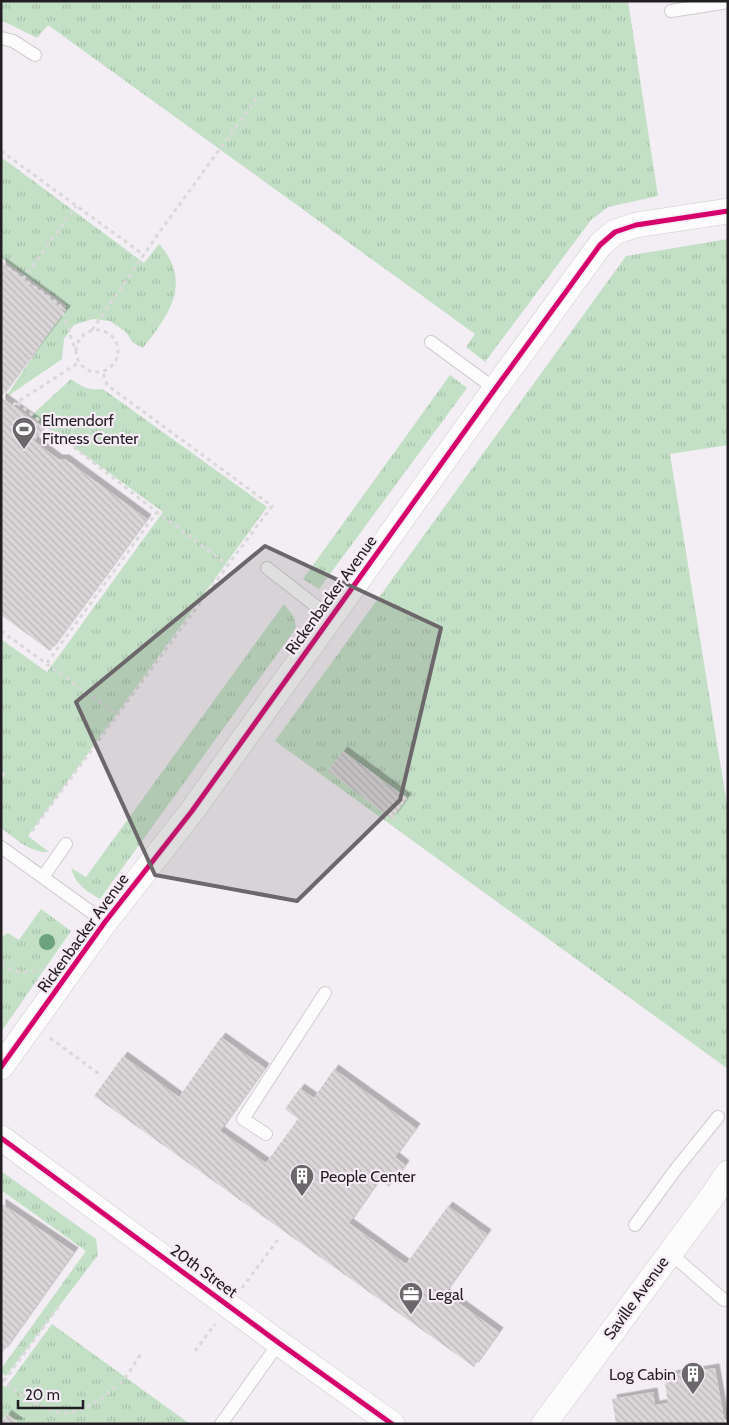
<svg xmlns="http://www.w3.org/2000/svg" width="729" height="1425" font-family="Cabin,sans-serif">
	<defs>
		<pattern id="grass-tufts" width="24" height="20" patternUnits="userSpaceOnUse" patternTransform="scale(1.25)"><rect width="24" height="20" fill="#c3e0c6"/><path d="M3 7l-1-3M5 7V3M7 7l1-3M15 17l-1-3M17 17v-4M19 17l1-3" fill="none" stroke="#a7c0aa"/></pattern>
		<pattern id="building-back-hatch" width="6" height="6" patternUnits="userSpaceOnUse" patternTransform="scale(1.25)"><rect width="6" height="6" fill="#dad6d8"/><path d="M-1 5l2 2M0 0l6 6M5-1l2 2" fill="none" stroke="#bbb7b9"/></pattern>
		<filter id="shadow"><feDropShadow dx="4.5" dy="-4.5" stdDeviation="0" flood-color="#0004"/></filter>
	</defs>
	<rect width="100%" height="100%" fill="#f3eef3"/>
	<path fill="url(#grass-tufts)" fill-rule="evenodd" d="M1,1H628L658,196L608,207L591,220L485,362L466,347L475,334L48,25L37,38L5,22H1Z
		M1,157L144,263L159,244C193,282 169,315 143,348L132,342L126,332L110,321L93,319L74,325L64,339L62,359L5,398L67,306L1,258Z
		M728,239V445L670,454L728,811V1069L275,741L626,256ZM343,751L406,798L392,819L328,771Z
		M450,375L467,388L319,589L303,579Z
		M71,379C82,387 89,391 103,389L267,507L28,836L49,852C30,853 16,839 1,828V780L5,774L1,771V639L47,672L163,512L31,416Z
		M284,604L294,617L296,628L100,899C86,891 75,884 71,868L86,877Z
		M41,909L71,931L1,1032V937L8,933L19,940Z
		M1,1171L96,1239L98,1255L6,1376L1,1372V1369L86,1251L1,1190Z
		M52,1324L190,1424H20L7,1414L1,1422V1384L6,1387Z"/>
	<path fill="url(#building-back-hatch)" filter="url(#shadow)" d="M1,262L66,310L1,397L44,428L34,441L58,459H65L147,519L50,651L1,615Z
		M343,751L407,798L392,819L328,771Z
		M221,1037L265,1068L220,1131L266,1163L298,1119L285,1109L300,1088L314,1098L334,1069L416,1128L395,1157L405,1165L389,1187L379,1180L349,1223L406,1264L448,1206L487,1234L445,1293L499,1332L474,1367L94,1096L123,1056L179,1097Z
		M1,1203L74,1252L3,1352L1,1351Z
		M715,1368L725,1424H616L612,1399L653,1392L655,1405L668,1403L664,1376Z
		M7,1414L20,1424H1Z"/>
	<g fill="none" stroke-linecap="round" stroke-linejoin="round">
		<defs>
			<path id="service" d="M671,11L728,2
				M1,38L13,41L35,55
				M431,342L495,389
				M267,568L330,617
				M1,847L105,922
				M43,877L66,844
				M266,1134L243,1119L325,993
				M635,1225L676,1169L718,1117
				M670,1253L724,1300
				M221,1424L279,1343"/>
			<path id="minor" d="M1,1067L105,922L192,811L495,389L600,245L615,232L636,225L728,211
				M1,1138L279,1343L392,1424
				M544,1424L711,1198L728,1173"/>
		</defs>
		<use href="#service" stroke="#d0ccd0" stroke-width="14"/>
		<use href="#minor" stroke="#d0ccd0" stroke-width="26"/>
		<path stroke="#dad9da" stroke-width="3" stroke-dasharray="4 4" stroke-linecap="butt" d="M1,151L144,255
			M1,263L60,305L75,349
			M23,279L76,206
			M76 351a21 21 0 1 1 42 0a21 21 0 1 1-42 0Z
			M92,330L163,227L257,98
			M17,403L157,512L228,565L272,506L107,385L103,372
			M13,405L78,363
			M1,631L118,715
			M47,663L157,512
			M32,831L228,565
			M1,964C14,974 26,972 41,970
			M50,1038L102,1076
			M242,1288L279,1238
			M195,1351L215,1324
			M1,1379C18,1393 36,1407 57,1412C79,1417 109,1395 124,1379C130,1372 135,1362 141,1354
			M4,1381L59,1306"/>
		<use href="#service" stroke="#fdfcfd" stroke-width="12"/>
		<use href="#minor" stroke="#fdfcfd" stroke-width="25"/>
		<defs>
			<path id="cycleway" d="M1,1067L105,922L192,811L495,389L600,245L615,232L636,225L728,211
				M1,1138L279,1343L392,1424"/>
		</defs>
		<use href="#cycleway" stroke="#f5ecf5" stroke-width="8"/>
		<use href="#cycleway" stroke="#d6006c" stroke-width="5"/>
	</g>
	<circle fill="#6da280" cx="47" cy="942" r="8"/>
	<path fill="#6b676b" fill-opacity="0.2" stroke="#6b676b" stroke-width="4" stroke-linejoin="round" d="M265,546L441,628L400,800L297,901L155,875L76,702Z"/>
	<defs>
		<symbol id="stadium-pin" viewBox="-11 -11 22 30"><path d="M0 17L-7.5 6A9.5 9.5 0 1 1 7.5 6Z" fill="#6b676b" stroke="#f5ecf5"/><path d="M0-5a6.5 5 0 1 0 0 10a6.5 5 0 1 0 0-10ZM-3.5-1.8h7v3.6h-7Z" fill="#fff"/></symbol>
		<symbol id="building-pin" viewBox="-11 -11 22 30"><path d="M0 17L-7.5 6A9.5 9.5 0 1 1 7.5 6Z" fill="#6b676b" stroke="#f5ecf5"/><path d="M-4-6H4V6H1V3H-1V6H-4ZM-2.5-4.3h1.7v1.8h-1.7ZM.8-4.3h1.7v1.8H.8ZM-2.5-1h1.7V.8h-1.7ZM.8-1h1.7V.8H.8Z" fill="#fff"/></symbol>
		<symbol id="office-pin" viewBox="-11 -11 22 30"><path d="M0 17L-7.5 6A9.5 9.5 0 1 1 7.5 6Z" fill="#6b676b" stroke="#f5ecf5"/><path d="M-6-3h4V-5.5h4V-3h4V5H-6ZM-1-4.5V-3h2v-1.5ZM-6 0V1H6V0Z" fill="#fff"/></symbol>
	</defs>
	<g fill-rule="evenodd">
		<use href="#stadium-pin" x="10" y="415" width="28" height="38"/>
		<use href="#building-pin" x="288" y="1162" width="28" height="38"/>
		<use href="#office-pin" x="397" y="1280" width="28" height="38"/>
		<use href="#building-pin" x="679" y="1360" width="28" height="38"/>
	</g>
	<g text-anchor="middle" dominant-baseline="central" stroke-width="4.5" stroke-linejoin="round" paint-order="stroke">
		<g font-size="16" fill="#221f22" stroke="#f5ecf5" text-anchor="start">
			<text x="42" y="420">Elmendorf<tspan x="42" dy="18">Fitness Center</tspan></text>
			<text x="320" y="1176">People Center</text>
			<text x="428" y="1294">Legal</text>
			<text x="676" y="1374" text-anchor="end">Log Cabin</text>
		</g>
		<g font-size="16" fill="#221f22" stroke="#f5ecf5">
			<text transform="translate(331 595) rotate(-54)">Rickenbacker Avenue</text>
			<text transform="translate(83 933) rotate(-54)">Rickenbacker Avenue</text>
			<text transform="translate(204 1271) rotate(36)">20th Street</text>
			<text transform="translate(636 1298) rotate(-54)">Saville Avenue</text>
		</g>
	</g>
	<rect width="729" height="1425" fill="none" stroke="#221f22" stroke-width="5"/>
	<path d="M18 1400v8h65v-8" fill="none" stroke="#221f22" stroke-width="2.5"/>
	<text x="25" y="1400" font-size="15" fill="#221f22" stroke="#f5ecf5" stroke-width="4" paint-order="stroke">20 m</text>
</svg>
